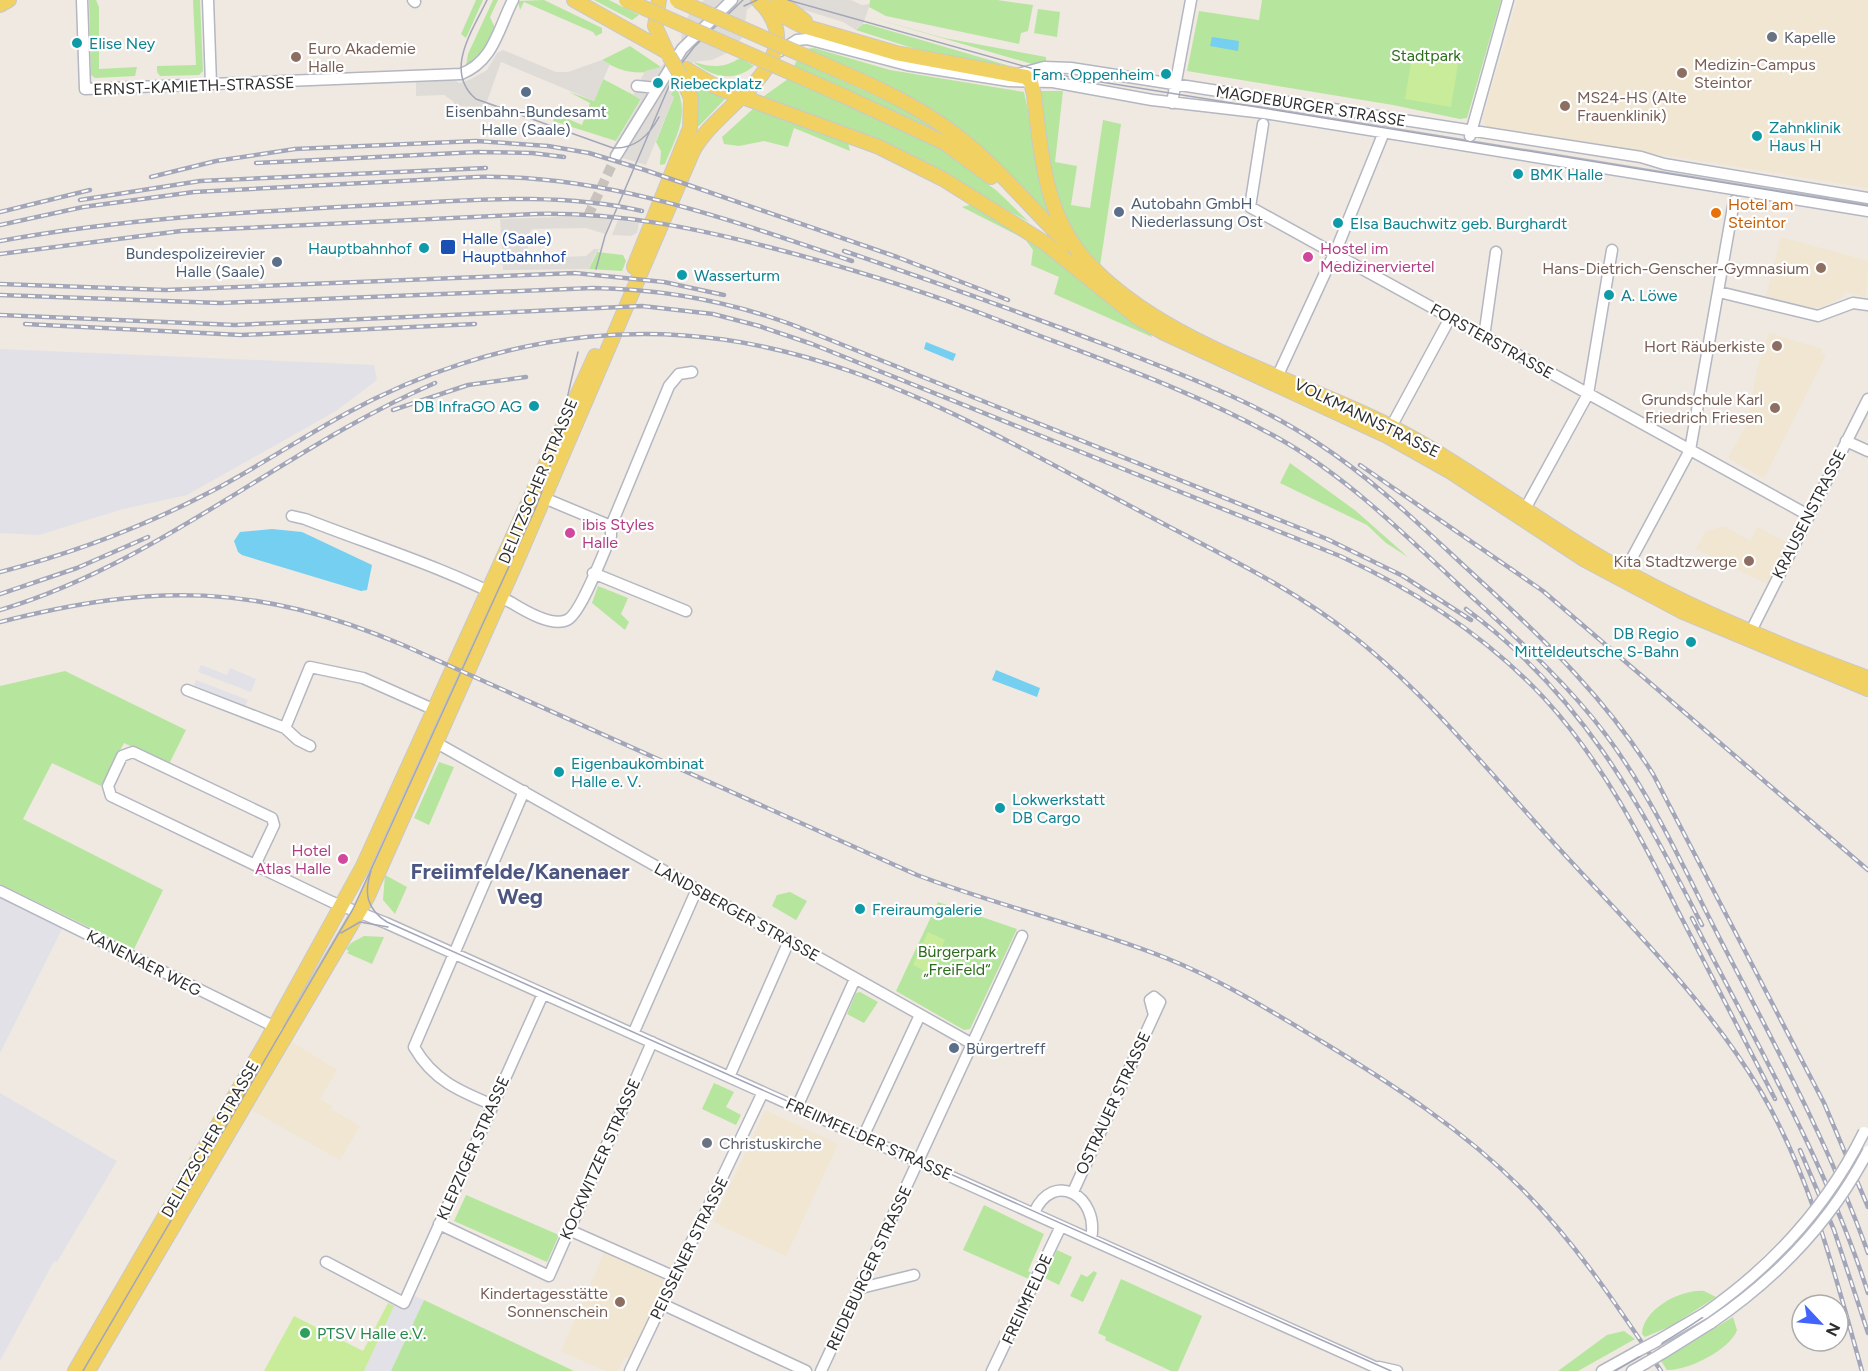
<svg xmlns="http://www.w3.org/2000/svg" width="1868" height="1371" font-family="Figtree,sans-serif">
	<rect width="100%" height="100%" fill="#efe9e1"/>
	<path fill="#e3e1e8" d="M0,349L374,365L377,380L336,411L187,495L123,509L39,535L0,533Z
		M201,665L227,675L230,668L256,679L251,692L198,672Z
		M196,680L248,700L245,707L194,686Z
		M0,896L63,927L0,1053Z
		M0,1093L117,1161L57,1262L54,1261L0,1361Z
		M408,1293L424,1300L391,1371H364L393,1306L388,1303L389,1300L404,1303Z"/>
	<path fill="#f0e6d1" d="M1517,0H1868V188L1485,126L1483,118Z
		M1781,237L1868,261L1866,297L1845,292L1840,299L1822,307L1812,308L1766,296Z
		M1769,333L1822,349L1821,353L1826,355L1764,478L1728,458L1746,426L1758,365Z
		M1724,526L1750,541L1758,527L1787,543L1767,584L1696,549L1705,532Z
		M292,1042L337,1070L320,1099L333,1106L331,1109L360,1126L340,1160L252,1110Z
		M765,1110L838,1144L786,1256L713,1222Z
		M606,1249L669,1277L631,1360L625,1357L618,1371H605L561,1351Z"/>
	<path fill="#b6e59e" d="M89,0H96L99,7V69L137,67L135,76L95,78L91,75Z
		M193,0H200L203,71L199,75L160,76L157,72V66L196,65Z
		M476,0H483L466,38L461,34Z
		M493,0H498L490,17L495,28L489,44L466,66L468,54Z
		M544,0L602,28V33L596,36L593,32L524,2L520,10L518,1Z
		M594,0H609L639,15L632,20Z
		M870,0H997L1033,5L1028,31L1021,33L1019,44L886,16L869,7Z
		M1262,0H1501L1467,118L1460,119L1393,105L1187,71L1199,11L1259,20Z
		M1038,9L1060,12L1057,37L1034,33Z
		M866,16L944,38L1046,57V61L1032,64Z
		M863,24H867L1010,66L934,55L856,30Z
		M630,46L661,67C642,78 618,71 602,60Z
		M814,48L890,70L1024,92L1050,213L1047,214L961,130L917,100L805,49Z
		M740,58L754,66C733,83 713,77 693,62C711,67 723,69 740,58Z
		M797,60L932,122L1004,186L986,170L852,93L794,66Z
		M603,79L641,99L616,141L553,121L554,118H566L582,125L590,103L569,92L594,101Z
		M788,79L934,144L997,191L1029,222L928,166L760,99Z
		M693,82L725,99L699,126H696C700,111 696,98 691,84Z
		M675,85C691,114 676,136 665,164L660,165L661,151L656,142L674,97L670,95Z
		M1041,91H1063L1055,162L1077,166L1071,205L1090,208L1103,120L1121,124L1100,266C1050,212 1049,165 1039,96Z
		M754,108L848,142L850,151L794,128L788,147L764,141L739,146L724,144L722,137Z
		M977,203L1032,240L1150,330L1152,337L1054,294L1059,277L1031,265L1033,250L1025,239L962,207Z
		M597,252L623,255L626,261L622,271L589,269Z
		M1290,463L1356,511L1408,557L1386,543L1367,525L1280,483Z
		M598,586L628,598L621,614L629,622L625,630L592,603Z
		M65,671L186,730L169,764L124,743L101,786L52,763L23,819L163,890L134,949L0,884V686Z
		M439,762L454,767L429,825L414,818Z
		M385,875L407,887L395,914L383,900Z
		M790,892L807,901L796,920L772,906L777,895Z
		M938,902L1017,929L970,1029L964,1030L896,991Z
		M364,936L384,937L372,964L347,953L349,951L346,949L351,943Z
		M860,992L878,1002L864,1023L847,1014L856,993Z
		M714,1083L734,1092L726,1107L741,1115L736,1125L702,1109Z
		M466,1195L559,1235L547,1262L454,1221Z
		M984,1205L1044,1234L1028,1271L1034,1274L1031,1280L963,1250Z
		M1057,1250L1072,1257L1059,1285L1045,1278Z
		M1094,1271L1097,1273L1083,1302L1070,1296L1081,1274L1087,1277Z
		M1121,1279L1202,1316L1178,1371H1171L1105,1340L1106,1337L1098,1333Z
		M1704,1291L1716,1297L1671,1326L1645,1337L1642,1334C1643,1309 1681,1289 1704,1291Z
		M424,1300L574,1371H391Z
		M1733,1317L1737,1330C1730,1350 1687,1371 1667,1370L1661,1361Z
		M1624,1331L1635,1339L1578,1371H1558L1607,1335Z"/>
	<path fill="#c9ec9a" d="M1413,51L1459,58L1451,107L1405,99Z
		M928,932L945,940L929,973L913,965Z
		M388,1303L394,1306L364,1371H264L294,1316L363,1351Z"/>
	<path fill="#dfdcd8" d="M704,0H851L862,5L869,4V7L863,24L856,30L843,22L772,0L753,5L747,10L743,37L729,52L712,60L693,62L683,73L671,95L674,97L646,165L609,154L641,100L633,95L645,71L661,67L681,41L682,27L690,13Z
		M503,50L556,72H568L602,60L610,64L594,101L501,62L485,107L454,106V102L444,95L416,96V82L453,80L460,83L471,79L487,70L497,53Z
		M585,216L611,219L605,234L586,228L532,229L527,236L528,252L530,257L535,258L586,256L594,249H600L595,254L589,269L503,270L500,219Z
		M618,220L639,223L637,233L631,236L612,235Z"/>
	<path fill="#75cff0" d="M1212,37L1239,41L1238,51L1210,46Z
		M926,342L956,354L953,361L924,349Z
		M272,529L302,532L372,565L367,590L361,591L242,555L238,552L234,541L240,532Z
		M996,670L1040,688L1037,697L992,680Z"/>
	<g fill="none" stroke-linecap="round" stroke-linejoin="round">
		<path stroke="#c8c4bd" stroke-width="10" stroke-dasharray="10 5" stroke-linecap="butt" d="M588,216L616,156"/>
		<defs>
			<path id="minor" d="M82,0L85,89L461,74C494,61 498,29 513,0
				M208,0L211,84
				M413,0L415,2
				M780,51L797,40L807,39L907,65L1009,81L1053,82L1152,100L1264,113L1868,211
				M1018,74L1044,67L1071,68L1641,157L1664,164L1868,198
				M637,86L657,88
				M1172,103L1191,0
				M1263,124L1250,207L1808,515
				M1470,136L1508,0
				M616,156L682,49L732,0
				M1719,292L1818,316L1853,303L1868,305
				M1484,337L1496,252
				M1278,375L1339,243L1384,132
				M1391,427L1450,318
				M1846,441L1868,451
				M544,498L611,526
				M1525,509L1588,394L1612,250
				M292,516L305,519C374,546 446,568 512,603C525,611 552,627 567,620C581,614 604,551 611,536V526L669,386L679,374L692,372
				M1625,571L1690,450L1734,201
				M593,573L686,611
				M1751,631L1868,399
				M187,690L285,728L298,740L310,746
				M285,728L310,667L363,678L435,710
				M435,742L976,1046
				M255,865L274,825L272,818L133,752L122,756L108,786L111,796L332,902L386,923L1384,1371
				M0,891L271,1025L278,1031
				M633,1034L697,889
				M729,1077L789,941
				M493,1105C459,1091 433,1080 414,1047L524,791
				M797,1107L855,979
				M863,1137L920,1015
				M1073,1192L1160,1002L1154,997L1150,1000L1154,1015
				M1034,1213C1053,1169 1100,1196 1091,1239
				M439,1224L549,1276L652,1042
				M569,1230L675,1277
				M326,1262L404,1303L543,994
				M861,1288L914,1275
				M662,1304L806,1371
				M1657,1341L1705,1313
				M1663,1353L1711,1323
				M1379,1367L1397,1371
				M630,1371L763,1092
				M821,1371L1022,936
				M992,1371L1061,1226
				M1602,1371L1638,1351
				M1632,1371L1646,1363"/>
			<path id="major" d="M574,0L667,52
				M659,0L655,26L667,52
				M778,0L805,21
				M0,5L9,0
				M765,6L800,25L896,53L1026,77L1031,82L1034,95C1041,152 1044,210 1082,256C1154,341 1293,377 1390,426C1460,462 1523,510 1590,551C1677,603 1773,643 1868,678
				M686,69L718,88L879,147L943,179L1045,243L1138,318L1164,333L1387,436L1451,472L1585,560L1681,611L1868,689
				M853,77C891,94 927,112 960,138C1000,169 1031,209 1068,244
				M844,96L945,143L991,177
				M634,267L690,128L691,98L681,76
				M75,1371L265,1044L363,866L595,356
				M88,1371L367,898L519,556L693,151C716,105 819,59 758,0"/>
		</defs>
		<use href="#minor" stroke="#b4b7c1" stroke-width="13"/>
		<use href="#major" stroke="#c9c9c9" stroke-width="16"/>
		<use href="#minor" stroke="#fff" stroke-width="10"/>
		<use href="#major" stroke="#f2d163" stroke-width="14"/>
		<path stroke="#a3a6b8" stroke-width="1.5" d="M487,0C473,30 443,71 476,99L613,148C635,149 649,136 659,117
			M788,0L1052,74L1868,206
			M744,6L757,0
			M596,269L605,236L675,72L694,47L743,0
			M371,871C364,892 366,909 387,922L1391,1371
			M341,933L360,922L388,927
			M83,1371L353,909L536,507C556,457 565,404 578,352
			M1615,1371C1727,1306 1808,1255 1868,1135"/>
		<defs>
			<path id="rail" d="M256,163L478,152L532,153L564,157
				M151,177L216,161L295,149L476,141L548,146L589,153L645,170L897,257L1008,300
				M80,200L200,181L486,168
				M0,212L90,190
				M0,225L83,207L194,192L476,177C607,174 729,220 852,261
				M0,241C125,218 248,212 375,205C464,201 554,191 642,211
				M844,251C935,282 1025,314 1114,348C1183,375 1254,401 1316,442C1378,482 1431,536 1486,586C1549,644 1607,701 1653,774L1824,1103L1868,1207
				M0,254L181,231L535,214C618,212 696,228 776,249C853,269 927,292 1001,321C1096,358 1196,391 1285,442C1350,480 1405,535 1460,586C1511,633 1564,679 1606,735C1653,798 1685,871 1721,941C1774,1043 1829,1144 1868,1253
				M0,284L166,290L575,273L664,282L724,295
				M0,295L220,303L593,288C662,289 728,301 793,325L1327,539L1403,576L1471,620
				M0,315L235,325L642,306L713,314L759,326L812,344L1340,556C1417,591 1486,636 1544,698C1602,761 1641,837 1679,913C1711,975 1743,1037 1775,1099
				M25,324L241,335L475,324
				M393,410L468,385L526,377
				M1360,465L1543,591L1868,870
				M0,572C74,553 145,526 212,491C258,467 301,438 347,413C420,373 503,346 586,337C795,315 959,415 1136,509C1209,549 1288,584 1353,636C1428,695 1489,772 1553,842C1625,921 1705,998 1760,1090C1811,1176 1835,1275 1862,1371
				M0,594L77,568L148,537
				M1466,609C1582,695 1638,800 1702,925
				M0,610C159,563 284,448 435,383
				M0,622C153,583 256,583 403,645L917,875C999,906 1085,926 1166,958C1221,980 1271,1011 1321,1041C1392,1084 1462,1129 1521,1188C1576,1243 1618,1307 1661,1371
				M1692,918C1755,1041 1826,1162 1868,1293
				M1800,1150L1834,1230L1868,1333"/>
		</defs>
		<use href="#rail" stroke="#a3a6b8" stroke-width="4.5"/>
		<use href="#rail" stroke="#fff" stroke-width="2" stroke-dasharray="7" stroke-linecap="butt"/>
		<defs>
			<path id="minor-bridge" d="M1705,1313C1774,1265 1827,1207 1864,1132
				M1711,1323C1777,1278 1831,1222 1868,1151
				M1638,1351L1657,1341
				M1646,1363L1663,1353"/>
			<path id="major-bridge" d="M626,0L844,96
				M677,0L853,77
				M669,56L681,76"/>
		</defs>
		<use href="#minor-bridge" stroke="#b4b7c1" stroke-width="13" stroke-linecap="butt"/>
		<use href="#major-bridge" stroke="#c9c9c9" stroke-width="16" stroke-linecap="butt"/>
		<use href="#minor-bridge" stroke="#fff" stroke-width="10"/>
		<use href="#major-bridge" stroke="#f2d163" stroke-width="14"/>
	</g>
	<g fill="#6b7280" stroke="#fff" stroke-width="2">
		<circle cx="1772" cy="37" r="6"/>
		<circle cx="707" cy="1143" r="6"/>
	</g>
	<g fill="#0f9aa8" stroke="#fff" stroke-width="2">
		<circle cx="77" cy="43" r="6"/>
		<circle cx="1166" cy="74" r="6"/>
		<circle cx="658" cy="83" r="6"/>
		<circle cx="1757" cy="136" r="6"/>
		<circle cx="1518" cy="174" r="6"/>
		<circle cx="1338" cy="223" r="6"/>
		<circle cx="424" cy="248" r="6"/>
		<circle cx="682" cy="275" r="6"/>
		<circle cx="1609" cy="295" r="6"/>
		<circle cx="534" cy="406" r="6"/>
		<circle cx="1691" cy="642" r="6"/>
		<circle cx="559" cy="772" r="6"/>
		<circle cx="1000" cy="808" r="6"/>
		<circle cx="860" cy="909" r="6"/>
	</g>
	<g fill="#8d6e63" stroke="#fff" stroke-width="2">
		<circle cx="296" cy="57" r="6"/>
		<circle cx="1682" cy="73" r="6"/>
		<circle cx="1565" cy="106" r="6"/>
		<circle cx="1821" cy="268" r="6"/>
		<circle cx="1777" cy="346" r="6"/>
		<circle cx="1775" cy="408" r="6"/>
		<circle cx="1749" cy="561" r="6"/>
		<circle cx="620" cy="1302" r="6"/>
	</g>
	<g fill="#5c6f8a" stroke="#fff" stroke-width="2">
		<circle cx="526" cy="92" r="6"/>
		<circle cx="1119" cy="212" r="6"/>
		<circle cx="277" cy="262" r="6"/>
		<circle cx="954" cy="1048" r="6"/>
	</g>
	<circle fill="#e8710a" stroke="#fff" stroke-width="2" cx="1716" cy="213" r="6"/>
	<rect fill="#1a4fb4" stroke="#fff" stroke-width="2" x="440" y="239" width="16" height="16" rx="3"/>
	<g fill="#d1479c" stroke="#fff" stroke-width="2">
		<circle cx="1308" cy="257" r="6"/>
		<circle cx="570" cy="533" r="6"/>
		<circle cx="343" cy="859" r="6"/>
	</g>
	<circle fill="#2e9e5b" stroke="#fff" stroke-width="2" cx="305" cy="1333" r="6"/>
	<g text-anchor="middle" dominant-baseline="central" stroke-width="4.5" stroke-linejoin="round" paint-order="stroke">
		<g font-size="16" fill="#5b616d" stroke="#fff" text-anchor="start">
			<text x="1784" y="37">Kapelle</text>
			<text x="719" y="1143">Christuskirche</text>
		</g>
		<g font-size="16" fill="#0d838f" stroke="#fff" text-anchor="start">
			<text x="89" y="43">Elise Ney</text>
			<text x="1154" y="74" text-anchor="end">Fam. Oppenheim</text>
			<text x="670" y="83">Riebeckplatz</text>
			<text x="1769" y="127">Zahnklinik<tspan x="1769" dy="18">Haus H</tspan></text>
			<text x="1530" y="174">BMK Halle</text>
			<text x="1350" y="223">Elsa Bauchwitz geb. Burghardt</text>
			<text x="412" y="248" text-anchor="end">Hauptbahnhof</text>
			<text x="694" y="275">Wasserturm</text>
			<text x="1621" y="295">A. Löwe</text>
			<text x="522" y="406" text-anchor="end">DB InfraGO AG</text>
			<text x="1679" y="633" text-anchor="end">DB Regio<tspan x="1679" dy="18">Mitteldeutsche S-Bahn</tspan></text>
			<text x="571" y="763">Eigenbaukombinat<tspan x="571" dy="18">Halle e. V.</tspan></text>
			<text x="1012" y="799">Lokwerkstatt<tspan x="1012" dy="18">DB Cargo</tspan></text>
			<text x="872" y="909">Freiraumgalerie</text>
		</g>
		<g font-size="16" fill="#785e54" stroke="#fff" text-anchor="end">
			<text x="308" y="48" text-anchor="start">Euro Akademie<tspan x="308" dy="18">Halle</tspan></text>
			<text x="1694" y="64" text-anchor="start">Medizin-Campus<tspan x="1694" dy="18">Steintor</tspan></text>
			<text x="1577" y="97" text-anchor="start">MS24-HS (Alte<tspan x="1577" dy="18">Frauenklinik)</tspan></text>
			<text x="1809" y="268">Hans-Dietrich-Genscher-Gymnasium</text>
			<text x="1765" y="346">Hort Räuberkiste</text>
			<text x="1763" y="399">Grundschule Karl<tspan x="1763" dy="18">Friedrich Friesen</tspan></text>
			<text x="1737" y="561">Kita Stadtzwerge</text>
			<text x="608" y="1293">Kindertagesstätte<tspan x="608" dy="18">Sonnenschein</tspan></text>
		</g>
		<g font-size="16" fill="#2c6e1b" stroke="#fff">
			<text x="1426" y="55">Stadtpark</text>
			<text x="957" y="951">Bürgerpark<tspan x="957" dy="18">„FreiFeld“</tspan></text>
		</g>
		<g font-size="16" fill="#2e2e2e" stroke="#fff">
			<text transform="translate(194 86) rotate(-2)">ERNST-KAMIETH-STRASSE</text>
			<text transform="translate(1311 106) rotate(9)">MAGDEBURGER STRASSE</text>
			<text transform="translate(1492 341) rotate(29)">FORSTERSTRASSE</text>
			<text transform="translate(1367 418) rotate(26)">VOLKMANNSTRASSE</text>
			<text transform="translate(538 481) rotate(-67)">DELITZSCHER STRASSE</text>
			<text transform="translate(1809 514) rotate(-63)">KRAUSENSTRASSE</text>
			<text transform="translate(737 912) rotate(29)">LANDSBERGER STRASSE</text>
			<text transform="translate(144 963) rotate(27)">KANENAER WEG</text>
			<text transform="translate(1113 1103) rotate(-65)">OSTRAUER STRASSE</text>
			<text transform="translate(210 1139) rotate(-60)">DELITZSCHER STRASSE</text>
			<text transform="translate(869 1139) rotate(24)">FREIIMFELDER STRASSE</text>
			<text transform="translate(473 1148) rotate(-66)">KLEPZIGER STRASSE</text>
			<text transform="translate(600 1159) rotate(-66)">KOCKWITZER STRASSE</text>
			<text transform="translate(689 1248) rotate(-64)">PEISSENER STRASSE</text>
			<text transform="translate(869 1268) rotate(-65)">REIDEBURGER STRASSE</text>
			<text transform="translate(1027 1299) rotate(-65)">FREIIMFELDE</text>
		</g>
		<g font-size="16" fill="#4e5e75" stroke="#fff" text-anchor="start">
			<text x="526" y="111" text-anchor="middle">Eisenbahn-Bundesamt<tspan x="526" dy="18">Halle (Saale)</tspan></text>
			<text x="1131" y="203">Autobahn GmbH<tspan x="1131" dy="18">Niederlassung Ost</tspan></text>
			<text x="265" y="253" text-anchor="end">Bundespolizeirevier<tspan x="265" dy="18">Halle (Saale)</tspan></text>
			<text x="966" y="1048">Bürgertreff</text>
		</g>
		<g font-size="16" fill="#c56008" stroke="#fff" text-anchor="start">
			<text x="1728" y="204">Hotel am<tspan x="1728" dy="18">Steintor</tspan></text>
		</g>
		<g font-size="16" fill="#164399" stroke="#fff" text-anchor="start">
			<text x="462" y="238">Halle (Saale)<tspan x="462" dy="18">Hauptbahnhof</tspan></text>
		</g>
		<g font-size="16" fill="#b23c85" stroke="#fff" text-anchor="start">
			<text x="1320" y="248">Hostel im<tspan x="1320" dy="18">Medizinerviertel</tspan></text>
			<text x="582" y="524">ibis Styles<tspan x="582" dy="18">Halle</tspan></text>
			<text x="331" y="850" text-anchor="end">Hotel<tspan x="331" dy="18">Atlas Halle</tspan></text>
		</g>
		<g font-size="16" fill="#27864d" stroke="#fff" text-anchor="start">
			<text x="317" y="1333">PTSV Halle e.V.</text>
		</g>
		<g font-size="22" font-weight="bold" fill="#4d5680" stroke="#fff">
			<text x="520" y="871">Freiimfelde/Kanenaer<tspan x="520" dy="25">Weg</tspan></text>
		</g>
	</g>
	<g transform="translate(1820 1323) rotate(116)"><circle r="28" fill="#ffffff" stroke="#ababab" stroke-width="1.5"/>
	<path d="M0-4.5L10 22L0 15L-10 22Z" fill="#4264fb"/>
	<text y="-9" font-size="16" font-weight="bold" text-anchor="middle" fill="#2e2e2e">N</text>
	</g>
</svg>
